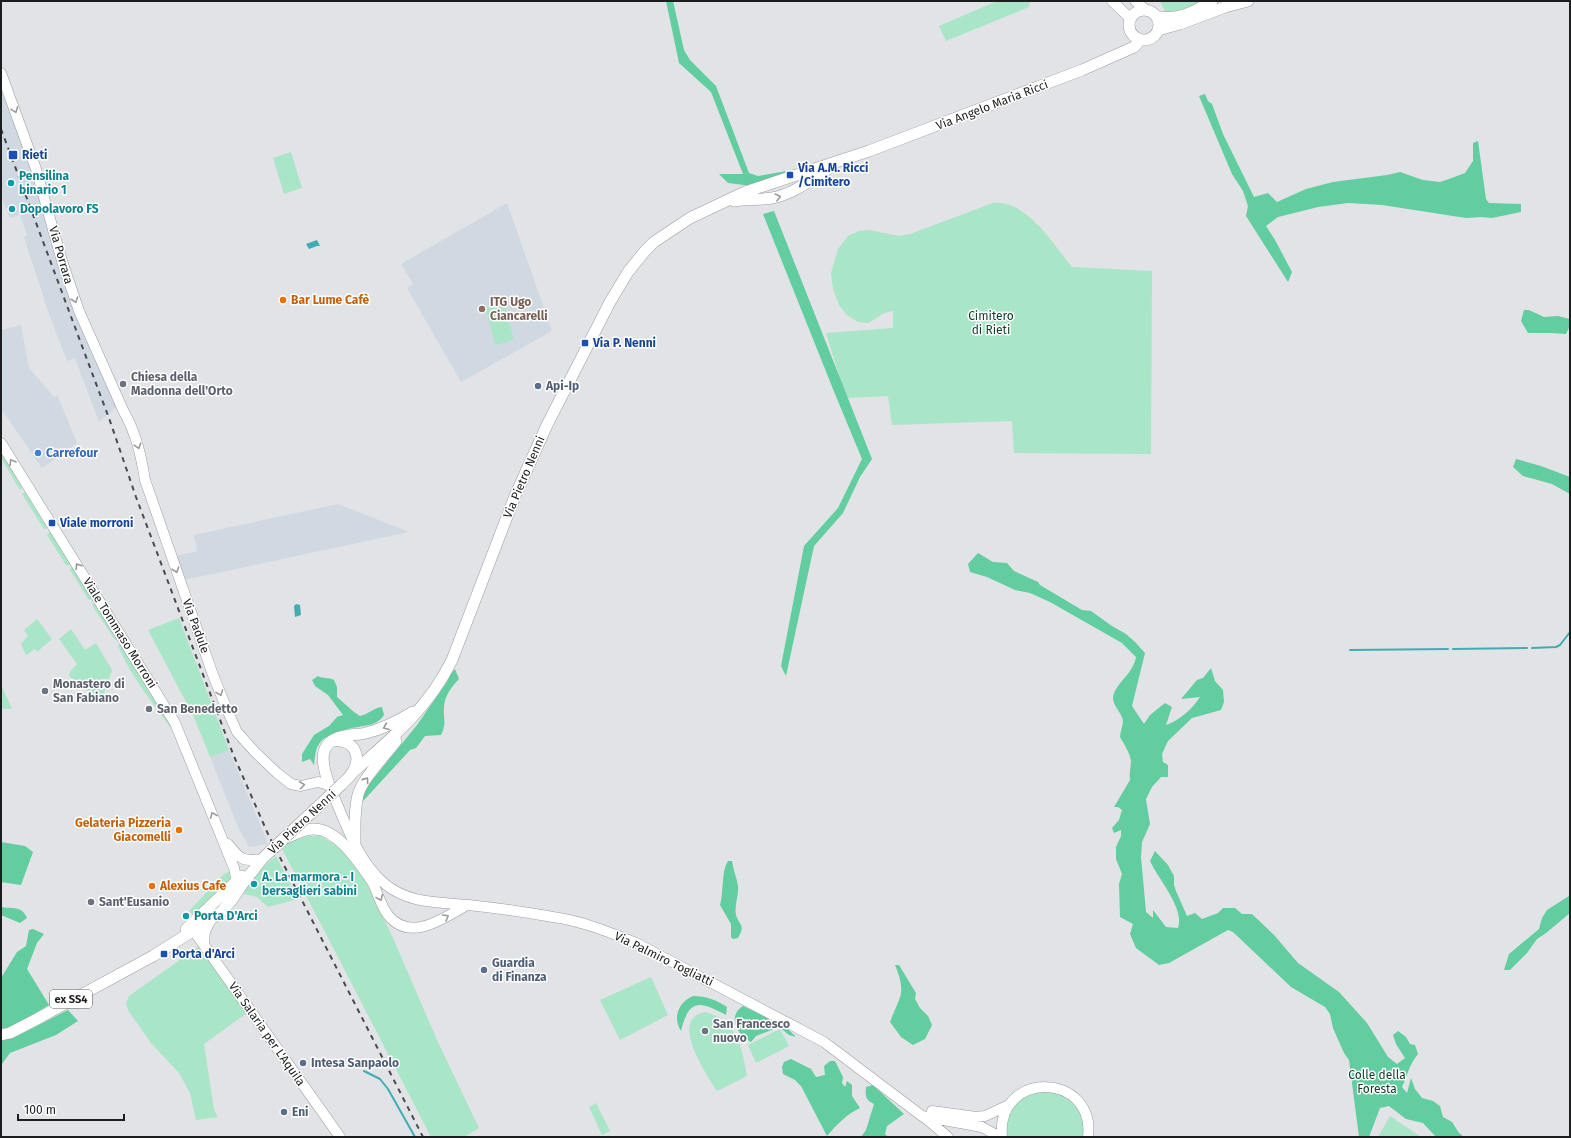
<svg xmlns="http://www.w3.org/2000/svg" width="1571" height="1138" font-family="'Fira Sans',sans-serif">
	<rect width="100%" height="100%" fill="#e1e3e7"/>
	<path fill="#d0d8e1" d="M1,83L25,147L57,263L94,360L101,370L116,407L99,422L75,358L67,361L49,314L24,237L27,235L20,215L10,218L1,197Z
		M507,203L552,331L461,382L407,288L413,284L401,264Z
		M21,325L29,368L54,397L57,395L77,443L42,468L2,410L1,406V330Z
		M338,504L409,532L184,580L177,556L197,551L194,535Z
		M229,750L268,844L249,847L238,827L210,757Z"/>
	<path fill="#a9e5c7" d="M997,1H1030L1029,7L946,41L939,26Z
		M1160,1H1202L1177,14L1166,13Z
		M291,152L302,188L284,194L273,158Z
		M993,203C1026,199 1053,244 1072,267L1152,271L1151,454L1014,453L1012,421L892,425L888,396L846,398L826,333L893,328V311L884,313L869,323L858,322L847,315L839,305L833,289L831,273L838,249L848,236L859,231L869,230L899,236L910,234Z
		M504,304L514,340L495,345L486,308Z
		M3,456L22,488L20,490L1,458Z
		M25,492L47,528L44,529L22,494Z
		M50,532L52,533L173,726L170,727C151,701 131,676 118,646L120,643L118,640H115L92,605L94,603L91,599L89,600L70,570L71,568L70,565H66L47,535Z
		M179,618L229,750L210,757L194,717L148,630Z
		M37,619L52,639L37,652L35,649L26,655L21,644L28,636L24,630Z
		M71,629L85,650L96,643L112,670L103,696L100,700L95,693L92,694L69,676L70,672L77,664L59,639Z
		M1,684L12,709H1Z
		M309,836H320L341,848L364,878L393,938L437,1040L479,1128L464,1137H431L281,847L291,841Z
		M276,856L298,899L268,907L257,897L244,894L249,879Z
		M229,871L231,880L193,915L189,911L225,873L226,874Z
		M201,945L247,1013L204,1044L214,1110L218,1117L196,1120L190,1093L179,1073L151,1043L128,1010L126,1003L129,996Z
		M651,977L668,1015L620,1040L600,1000Z
		M705,1012C737,1020 742,1048 747,1076L717,1091C707,1075 668,1019 705,1012Z
		M780,1029L789,1046L756,1063L748,1045Z
		M1053,1091L1075,1104L1084,1119L1085,1137H1005L1006,1120L1014,1104L1027,1094Z
		M596,1103L610,1131L602,1135L589,1107Z
		M1390,1116L1421,1137H1378Z"/>
	<path fill="#62cd9e" d="M666,1H673L684,50L690,60L716,86L749,173L758,176L798,169L752,186L728,183L719,174H743L711,92L679,63Z
		M1205,94L1208,101L1212,104L1223,134L1254,197L1268,193L1277,202L1306,189L1333,182L1387,175L1400,172L1423,180L1440,182L1449,179L1465,173L1473,161V143L1478,141L1486,199L1489,203L1521,204V212L1492,218L1481,217L1466,218L1382,205L1348,203L1318,207L1278,217L1266,226L1275,240L1292,272L1288,282L1246,216L1248,206L1243,191L1232,174L1199,96Z
		M774,211L872,459L860,477L843,513L814,546L786,676L781,666L804,546L838,508L862,459L835,394L763,214Z
		M1524,310H1529L1544,317L1558,316L1570,319V326L1566,334L1551,333H1528L1521,321Z
		M1516,459L1541,466L1570,477V494L1552,484L1523,476L1513,467Z
		M978,553L993,562L1007,563L1014,571L1038,582L1040,585L1082,610L1091,611L1112,626L1126,634L1135,642L1145,653L1132,706L1144,724L1150,715L1165,703L1172,707L1166,725C1179,721 1193,708 1200,697L1181,699L1197,680L1203,678L1211,668L1215,681L1223,690L1224,702L1221,710L1192,718L1168,741L1162,754L1163,762L1168,765V777H1161L1152,787L1146,799L1150,824L1142,842L1141,857L1146,912L1153,918V910L1166,927L1178,928C1185,908 1158,879 1150,861L1155,851L1168,865L1174,876V885L1176,891L1187,916L1195,913L1202,919L1218,913L1223,908H1235L1242,914H1252L1274,935L1298,963L1339,992L1367,1023L1388,1057L1397,1064L1405,1058L1396,1044L1393,1035L1398,1031L1406,1037L1410,1044L1415,1045L1418,1054C1408,1067 1408,1074 1402,1087L1407,1093L1411,1078L1415,1089L1422,1098L1433,1101L1440,1106L1443,1117L1452,1122L1459,1133L1464,1137H1436L1423,1123L1406,1119L1389,1106L1380,1108L1369,1137H1359L1349,1060L1344,1053L1333,1028L1330,1014L1325,1007L1291,987L1233,932L1228,930L1169,963L1159,965L1136,948L1130,934L1133,924L1120,917L1119,884L1122,874L1116,859V847L1121,836V830L1114,833L1112,828L1119,820L1122,810L1118,807H1114L1130,780C1129,773 1131,767 1131,761C1130,753 1124,744 1120,737C1120,732 1123,726 1123,721C1122,713 1113,706 1113,698C1114,684 1133,675 1136,657L1122,643L1050,602L1030,593L1015,590L987,577L970,572L968,564Z
		M455,669L459,679C452,686 444,697 444,707C443,719 447,723 441,735L425,736L416,748L410,750L365,799L363,801L360,800L365,789L417,725L447,682L450,675Z
		M318,676C323,679 328,677 334,680L337,687V697L354,712L360,716C369,714 373,708 382,707L384,715C376,728 358,725 345,730C342,731 340,733 337,734C329,736 323,737 319,744C315,750 315,758 314,765L310,759L302,762V754L314,735L329,726L337,717L343,715L328,695L315,686L312,680Z
		M1,842L25,846L33,852L21,885L1,882Z
		M728,861H732C733,870 737,878 738,886C739,895 734,906 736,915C739,925 746,925 738,938L733,939L731,937V924L720,905C724,891 721,872 728,861Z
		M1569,896H1570V913L1546,933L1537,939L1527,953L1510,970H1504L1509,954L1539,929L1542,918L1547,910Z
		M1,907C10,909 22,905 27,918L20,923L1,915Z
		M33,929L44,934L37,943L27,969L49,1005L13,1027L19,1035L68,1010L78,1021L56,1035L10,1053L2,1064L1,1079V978L17,952L26,946L29,930Z
		M895,965H899L916,993L915,999L920,1008L928,1016L932,1025L925,1039L913,1045L901,1037L890,1022C900,995 907,995 895,965Z
		M693,996C707,996 716,1000 727,1007L726,1015C700,1001 689,998 681,1031C672,1017 679,1002 693,996Z
		M743,1006L786,1027L796,1037L789,1035L779,1027L756,1036L751,1042C737,1035 727,1016 743,1006Z
		M791,1059L811,1069L816,1077L825,1075L824,1066L830,1061H835L843,1077L842,1083L845,1087L847,1081L852,1085V1096L860,1108C847,1114 836,1125 827,1136L801,1086L795,1080L783,1074L782,1067L784,1062Z
		M873,1085L904,1114L887,1126L885,1134L888,1137H861L866,1130L874,1104C866,1100 865,1097 866,1087Z"/>
	<path fill="#40adb1" d="M317,240L320,246H317L309,249L306,244Z
		M296,604L300,605L301,615L295,617L294,606Z"/>
	<g fill="none" stroke-linecap="round" stroke-linejoin="round">
		<path stroke="#40adb1" stroke-width="2" d="M1532,648L1556,647L1560,645L1570,632
			M1453,649L1527,648
			M1350,650L1448,649
			M364,1071L380,1079L388,1089L415,1137"/>
		<defs>
			<path id="secondary" d="M1112,1L1131,19
				M1135,1L1146,10
				M1,73L36,169L62,261L79,311L123,410C136,433 141,455 145,480L213,675L228,712L237,732L255,752L277,773L291,784L301,786L318,782L329,785C344,818 356,860 385,884C409,904 440,902 468,905C497,908 525,912 553,917C582,921 609,932 636,943L824,1042L922,1116L982,1127L1000,1137
				M1,443L175,723L234,868L236,878L235,887
				M228,844C240,859 242,862 262,859
				M370,876C375,886 381,907 388,915C410,943 444,918 467,905
				M194,931L340,1137
				M204,944L205,931L212,918
				M932,1111L976,1117L985,1116L1009,1105
				M924,1117L948,1137
				M1002,1137C996,1069 1096,1072 1088,1137"/>
			<path id="primary" d="M1129 25a15 15 0 1 1 30 0a15 15 0 1 1-30 0Z
				M1156,16C1178,21 1194,12 1212,1
				M1158,30L1180,24L1225,7L1248,1
				M734,201C747,199 760,200 772,198C794,194 812,179 831,167
				M334,741C354,739 363,757 352,773C350,777 345,781 341,785
				M352,773C392,738 428,709 452,660L515,496L547,425L610,302L628,272L645,251L654,242L690,218L745,192L869,151L1082,70L1134,47L1137,44L1140,39
				M329,785C322,764 316,742 344,736C351,734 359,735 366,733C383,729 398,721 413,712
				M286,838C295,834 305,828 315,829C339,830 360,864 373,882
				M355,842C355,827 354,810 358,795C362,779 385,756 396,741
				M186,929L242,876
				M1,1035L10,1033L35,1020L153,956L204,924L221,912L232,900L244,882L262,859"/>
		</defs>
		<use href="#secondary" stroke="#9a9c9f" stroke-width="11"/>
		<use href="#primary" stroke="#9a9c9f" stroke-width="12"/>
		<use href="#secondary" stroke="#fff" stroke-width="10"/>
		<use href="#primary" stroke="#fff" stroke-width="11"/>
		<path stroke="#494b4c" stroke-width="2" stroke-dasharray="5 5" stroke-linecap="butt" d="M1,129L110,421L136,497L233,754L268,834L423,1137"/>
		<defs>
			<path id="primary-bridge" d="M262,859L341,785"/>
		</defs>
		<use href="#primary-bridge" stroke="#9a9c9f" stroke-width="12" stroke-linecap="butt"/>
		<use href="#primary-bridge" stroke="#fff" stroke-width="11"/>
	</g>
	<defs><path id="oneway-chevron" d="M-2-3.5L2.5 0L-2 3.5" fill="none" stroke-width="1.6" stroke-linecap="round" stroke-linejoin="round"/></defs>
	<g stroke="#99999a">
		<use href="#oneway-chevron" transform="translate(15 110) rotate(69)"/>
		<use href="#oneway-chevron" transform="translate(778 197) rotate(-14)"/>
		<use href="#oneway-chevron" transform="translate(75 300) rotate(71)"/>
		<use href="#oneway-chevron" transform="translate(138 446) rotate(72)"/>
		<use href="#oneway-chevron" transform="translate(12 462) rotate(-121)"/>
		<use href="#oneway-chevron" transform="translate(78 566) rotate(-122)"/>
		<use href="#oneway-chevron" transform="translate(176 570) rotate(71)"/>
		<use href="#oneway-chevron" transform="translate(220 693) rotate(69)"/>
		<use href="#oneway-chevron" transform="translate(386 727) rotate(157)"/>
		<use href="#oneway-chevron" transform="translate(366 780) rotate(-55)"/>
		<use href="#oneway-chevron" transform="translate(302 785) rotate(-8)"/>
		<use href="#oneway-chevron" transform="translate(213 815) rotate(-112)"/>
		<use href="#oneway-chevron" transform="translate(380 898) rotate(66)"/>
		<use href="#oneway-chevron" transform="translate(446 917) rotate(-31)"/>
	</g>
	<g fill="#1a4fb4" stroke="#fff" stroke-width="1.5">
		<rect x="8" y="150" width="10" height="10" rx="2"/>
		<rect x="786" y="171" width="8" height="8" rx="2"/>
		<rect x="581" y="339" width="8" height="8" rx="2"/>
		<rect x="48" y="519" width="8" height="8" rx="2"/>
		<rect x="160" y="950" width="8" height="8" rx="2"/>
	</g>
	<g fill="#0f9aa8" stroke="#fff" stroke-width="1.5">
		<circle cx="11" cy="183" r="4"/>
		<circle cx="12" cy="209" r="4"/>
		<circle cx="254" cy="884" r="4"/>
		<circle cx="186" cy="916" r="4"/>
	</g>
	<g fill="#e8710a" stroke="#fff" stroke-width="1.5">
		<circle cx="283" cy="300" r="4"/>
		<circle cx="179" cy="830" r="4"/>
		<circle cx="152" cy="886" r="4"/>
	</g>
	<circle fill="#8d6e63" stroke="#fff" stroke-width="1.5" cx="482" cy="309" r="4"/>
	<g fill="#6b7280" stroke="#fff" stroke-width="1.5">
		<circle cx="123" cy="384" r="4"/>
		<circle cx="45" cy="691" r="4"/>
		<circle cx="149" cy="709" r="4"/>
		<circle cx="91" cy="902" r="4"/>
		<circle cx="705" cy="1031" r="4"/>
	</g>
	<g fill="#5c6f8a" stroke="#fff" stroke-width="1.5">
		<circle cx="538" cy="386" r="4"/>
		<circle cx="484" cy="970" r="4"/>
		<circle cx="303" cy="1063" r="4"/>
		<circle cx="284" cy="1112" r="4"/>
	</g>
	<circle fill="#3f7fe0" stroke="#fff" stroke-width="1.5" cx="38" cy="453" r="4"/>
	<g text-anchor="middle" dominant-baseline="central" stroke-width="3" stroke-linejoin="round" paint-order="stroke">
		<rect fill="#fff" stroke="#606162" stroke-width="1" x="50" y="990" width="42" height="18" rx="3"/>
		<g font-size="11" font-weight="bold" fill="#1c1d1e">
			<text x="71" y="999">ex SS4</text>
		</g>
		<g font-size="12" fill="#1c1d1e" stroke="#fff">
			<text transform="translate(992 105) rotate(-21)">Via Angelo Maria Ricci</text>
			<text transform="translate(61 255) rotate(74)">Via Porrara</text>
			<text transform="translate(524 477) rotate(-67)">Via Pietro Nenni</text>
			<text transform="translate(196 626) rotate(70)">Via Padule</text>
			<text transform="translate(120 633) rotate(58)">Viale Tommaso Morroni</text>
			<text transform="translate(302 822) rotate(-43)">Via Pietro Nenni</text>
			<text transform="translate(664 959) rotate(26)">Via Palmiro Togliatti</text>
			<text transform="translate(267 1034) rotate(55)">Via Salaria per L'Aquila</text>
		</g>
		<g font-size="12" font-weight="bold" fill="#164399" stroke="#fff" text-anchor="start">
			<text x="22" y="155">Rieti</text>
			<text x="798" y="168">Via A.M. Ricci<tspan x="798" dy="14">/Cimitero</tspan></text>
			<text x="593" y="343">Via P. Nenni</text>
			<text x="60" y="523">Viale morroni</text>
			<text x="172" y="954">Porta d'Arci</text>
		</g>
		<g font-size="12" font-weight="bold" fill="#0d838f" stroke="#fff" text-anchor="start">
			<text x="19" y="176">Pensilina<tspan x="19" dy="14">binario 1</tspan></text>
			<text x="20" y="209">Dopolavoro FS</text>
			<text x="262" y="877">A. La marmora - I<tspan x="262" dy="14">bersaglieri sabini</tspan></text>
			<text x="194" y="916">Porta D'Arci</text>
		</g>
		<g font-size="12" font-weight="bold" fill="#c56008" stroke="#fff" text-anchor="start">
			<text x="291" y="300">Bar Lume Cafè</text>
			<text x="171" y="823" text-anchor="end">Gelateria Pizzeria<tspan x="171" dy="14">Giacomelli</tspan></text>
			<text x="160" y="886">Alexius Cafe</text>
		</g>
		<g font-size="12" font-weight="bold" fill="#785e54" stroke="#fff" text-anchor="start">
			<text x="490" y="302">ITG Ugo<tspan x="490" dy="14">Ciancarelli</tspan></text>
		</g>
		<g font-size="12" fill="#11402d" stroke="#fff">
			<text x="991" y="316">Cimitero<tspan x="991" dy="14">di Rieti</tspan></text>
			<text x="1377" y="1075">Colle della<tspan x="1377" dy="14">Foresta</tspan></text>
		</g>
		<g font-size="12" font-weight="bold" fill="#5b616d" stroke="#fff" text-anchor="start">
			<text x="131" y="377">Chiesa della<tspan x="131" dy="14">Madonna dell'Orto</tspan></text>
			<text x="53" y="684">Monastero di<tspan x="53" dy="14">San Fabiano</tspan></text>
			<text x="157" y="709">San Benedetto</text>
			<text x="99" y="902">Sant'Eusanio</text>
			<text x="713" y="1024">San Francesco<tspan x="713" dy="14">nuovo</tspan></text>
		</g>
		<g font-size="12" font-weight="bold" fill="#4e5e75" stroke="#fff" text-anchor="start">
			<text x="546" y="386">Api-Ip</text>
			<text x="492" y="963">Guardia<tspan x="492" dy="14">di Finanza</tspan></text>
			<text x="311" y="1063">Intesa Sanpaolo</text>
			<text x="292" y="1112">Eni</text>
		</g>
		<g font-size="12" font-weight="bold" fill="#366cbe" stroke="#fff" text-anchor="start">
			<text x="46" y="453">Carrefour</text>
		</g>
	</g>
	<rect width="1571" height="1138" fill="none" stroke="#1c1d1e" stroke-width="4"/>
	<path d="M18 1114v6h106v-6" fill="none" stroke="#1c1d1e" stroke-width="2"/>
	<text x="24" y="1114" font-size="12" fill="#1c1d1e" stroke="#ffffff" stroke-width="3" paint-order="stroke">100 m</text>
</svg>
